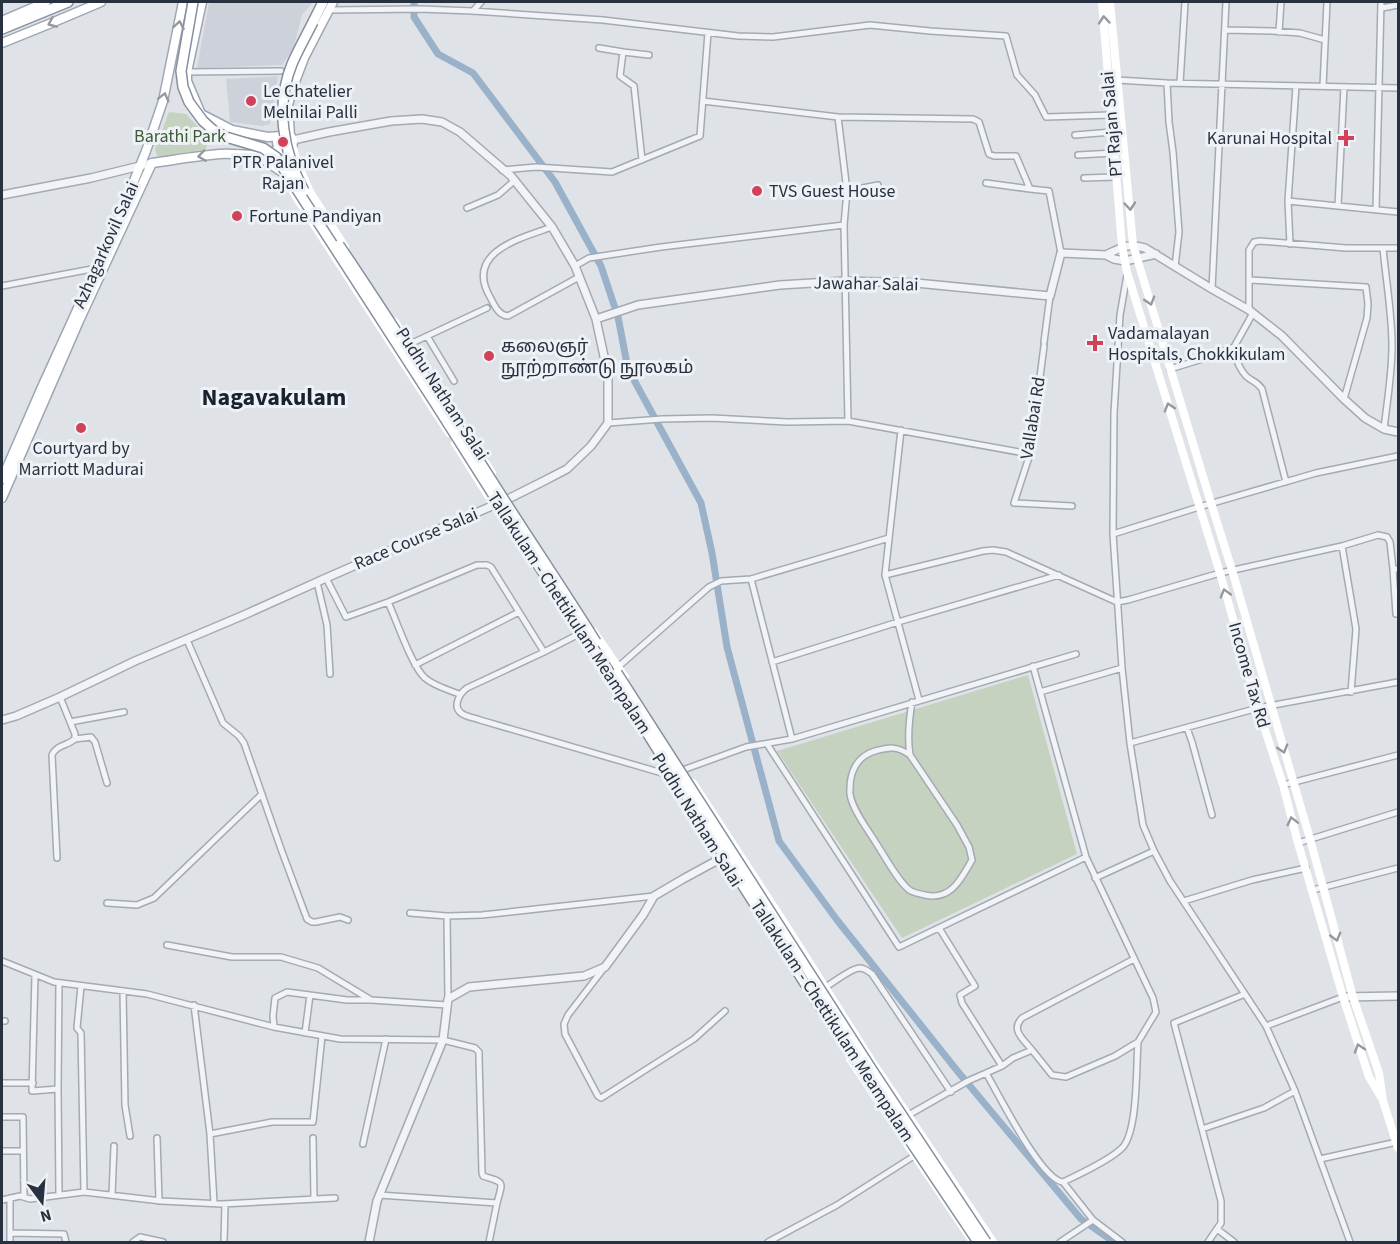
<svg xmlns="http://www.w3.org/2000/svg" width="1400" height="1244" font-family="'Source Sans 3','Noto Sans Tamil',sans-serif">
	<rect width="100%" height="100%" fill="#dfe3e8"/>
	<path fill="#cdd2da" d="M209,2H313L302,15L293,50L282,65L197,68Z
		M278,76L270,124L262,126L230,122L226,79Z"/>
	<path fill="#c5d2c0" d="M169,112L186,114L209,139L206,149L164,157L157,156L155,149Z
		M1028,675L1077,854L902,938L777,751Z"/>
	<g fill="none" stroke-linecap="round" stroke-linejoin="round">
		<path stroke="#99b1c9" stroke-width="7" d="M414,2V17L438,54L473,73L555,182L601,266L618,317L628,369L701,503L712,553L727,647L779,841L837,920L959,1073L1081,1219L1114,1242"/>
		<defs>
			<path id="minor" d="M1382,8L1398,5
				M329,10L420,9L473,11L603,20L738,36L773,37L870,25L930,31L1006,36L1017,75L1035,95L1046,117L1111,115
				M473,11L481,2
				M1225,30L1272,31L1300,33L1325,40
				M1279,32L1281,2
				M599,48L623,52L620,76L634,86L642,160
				M623,52L649,55
				M187,72L281,71
				M1117,80L1167,83L1398,88
				M1167,83L1169,122L1173,152L1179,232L1175,267
				M1180,83L1185,2
				M1323,86L1327,2
				M703,101L838,117L973,119L979,122L989,154L994,156H1016L1030,189L1049,191L1061,253
				M838,117L847,191L844,225L848,421
				M1075,135L1112,132
				M1078,155L1114,153
				M502,170L536,167L612,172L700,136L708,33
				M1084,178L1116,177
				M986,183L1030,189
				M847,191L878,185
				M1288,201L1398,212
				M1338,206L1344,87
				M467,208L498,195L514,181
				M1376,210L1381,2
				M552,227C521,238 464,252 490,297C495,306 498,315 508,316L579,277
				M1290,244L1288,201L1296,86
				M1383,248C1386,281 1392,313 1392,346C1392,374 1387,402 1384,429
				M575,266L589,258L602,256L661,247L844,225
				M1127,275L1120,315L1114,413L1113,534L1122,668L1130,743L1143,825L1154,851L1170,881L1266,1026L1295,1091L1350,1242
				M1250,280L1366,287L1368,304L1367,318L1344,399
				M2,286L97,268
				M1212,289L1226,2
				M1249,310V250L1254,242L1260,241L1346,248H1398
				M427,336L454,381
				M1044,342L1050,296
				M410,344L487,308
				M1044,346L1030,454L1014,503L1072,506
				M1232,348C1235,357 1239,369 1246,376C1252,382 1256,380 1262,389L1286,482
				M1170,369L1212,356L1234,347L1253,313
				M608,423L662,419L712,418L788,422L848,421L1030,454
				M901,430L885,575L919,700
				M1113,534L1199,507L1316,473L1398,456
				M1342,546L1356,629L1351,692
				M1393,569L1396,614
				M885,575L983,551L993,550L1006,552L1117,602L1128,600L1220,573L1342,546L1378,535L1387,537L1390,542L1393,569H1398
				M326,578L346,617L388,602
				M317,582L327,625L330,674
				M579,634L544,652L467,688C460,693 452,706 461,713C466,717 475,718 480,720L669,775L746,747L792,739L1076,654
				M187,640L223,723L239,736L244,743L281,849L307,919L312,922H316L340,917L348,920
				M772,662L898,622L1059,575
				M415,665L519,612
				M607,674L618,667L709,587L721,581L751,579
				M1040,692L1122,668
				M459,694C449,690 434,686 425,678C412,667 396,619 388,602L477,565H487L491,567L544,652
				M70,722L124,712
				M1187,728L1192,742L1212,815
				M75,739L91,737L95,742L107,783
				M792,739L751,579L889,538
				M1130,743L1258,708L1398,682
				M767,744L899,947L1086,857
				M910,755C897,746 890,747 875,751C855,757 849,775 850,794C852,809 868,830 876,843C884,855 900,885 911,891C915,893 921,894 925,895C951,901 961,879 972,860L969,847L957,825L910,755C907,737 909,720 912,702
				M1283,785L1398,755
				M1298,843L1398,812
				M57,858L52,755C56,745 67,746 75,739V734L60,697
				M1095,878L1154,851
				M1313,890L1398,868
				M1184,901L1252,880L1306,868
				M107,903L137,905L154,898L262,794
				M410,913L447,916
				M939,928L975,986L960,995L962,1003L1002,1066
				M167,945L232,957H281L318,968L371,1000L447,1005
				M2,961L54,982L147,994L274,1027L340,1039L443,1040L475,1048L479,1052V1057L482,1173L483,1176C505,1183 503,1180 497,1203
				M604,968L568,1015L564,1024L565,1034L598,1096L601,1098L606,1095L694,1039L725,1011
				M35,975L32,1091L58,1089L59,1195
				M81,986L77,1028L81,1033L84,1192
				M824,988C833,983 850,969 859,968C865,968 868,971 872,974L951,1092
				M123,991L125,1105L130,1136
				M448,999L447,916L482,915L654,896
				M194,1005L210,1134L214,1203
				M2,1021H5
				M1266,1026L1343,997
				M274,1027L273,1016L275,998L287,992L347,1000H369
				M305,1033L310,995
				M1032,1050C1024,1040 1010,1030 1022,1018L1134,959
				M986,1073C998,1093 1041,1180 1063,1182C1078,1175 1113,1158 1123,1147C1138,1129 1136,1067 1138,1042
				M2,1083H33
				M58,1089L59,983
				M2,1117H23L24,1197
				M905,1117L968,1081L1002,1066L1013,1058L1032,1050L1052,1075L1066,1077L1115,1056L1138,1042L1156,1012L1153,998L1086,857L1033,666
				M1202,1129L1264,1108L1295,1091
				M210,1134L272,1122H313L322,1036
				M157,1138L159,1201
				M313,1138L314,1199
				M363,1144L386,1039
				M2,1151H23
				M1320,1159L1397,1142
				M1063,1182L1093,1220
				M112,1195L114,1146
				M379,1195L497,1203L489,1242
				M10,1198V1242
				M2,1200L20,1196L30,1199L84,1192L161,1201L222,1204L335,1198
				M1217,1229L1234,1242
				M10,1233L64,1234L66,1242
				M133,1242L140,1237L163,1242
				M224,1242L225,1204
				M768,1242L837,1205L914,1156
				M1060,1242L1093,1220L1122,1242
				M1208,1242L1221,1223V1201L1174,1023L1245,994"/>
			<path id="tertiary" d="M2,195L91,178L152,163
				M1106,255C1123,247 1126,243 1145,248L1212,289L1249,310L1282,336L1344,399L1365,418L1384,429L1398,432
				M596,319L638,305L780,285L845,281L916,283L1050,296L1061,253L1106,255L1114,259L1125,261L1156,254
				M2,720L16,716L60,697L135,661L244,615L326,578L508,499L540,483L567,469L591,446L608,423V375L596,319L575,266L552,227L511,176L460,132L442,122L422,119L391,121L329,132L293,140
				M1343,997L1398,996
				M369,1242L377,1201L443,1040L448,999L469,987L584,976L605,967L643,915L654,896L683,879L727,855"/>
			<path id="primary" d="M202,2L187,72V81L201,114L232,130L268,137L280,136
				M2,21L46,2
				M2,43L49,24L101,2
				M277 142a8 8 0 1 1 16 0a8 8 0 1 1-16 0Z
				M290,136L288,105L293,87L304,58L333,2
				M254,156L264,160L282,172
				M152,163C174,160 196,156 219,154C239,152 262,160 280,148
				M2,479L42,387L119,218L146,151L163,101L183,2
				M2,498L79,321L152,163"/>
			<path id="trunk" d="M313,22L323,2
				M2,29L68,2"/>
		</defs>
		<use href="#minor" stroke="#a4aab2" stroke-width="8"/>
		<use href="#tertiary" stroke="#a4aab2" stroke-width="10"/>
		<use href="#primary" stroke="#9ea7b4" stroke-width="11"/>
		<use href="#trunk" stroke="#86909f" stroke-width="12"/>
		<use href="#minor" stroke="#f2f3f7" stroke-width="5"/>
		<use href="#tertiary" stroke="#f2f3f7" stroke-width="7"/>
		<path stroke="#fff" stroke-width="8" d="M1102,2L1122,246L1127,272L1220,573L1258,708L1283,785L1298,843L1343,997L1369,1077L1381,1097
			M1110,2L1133,245L1211,503L1232,570L1310,839L1353,997L1379,1073L1383,1101L1398,1148
			M292,145L298,164L310,192L345,247
			M285,178L298,200L449,433
			M395,322L492,473
			M455,443L494,505L505,521
			M594,632L625,677
			M693,783L787,927L871,1060L993,1242
			M850,1059L973,1242"/>
		<use href="#primary" stroke="#fff" stroke-width="8"/>
		<use href="#trunk" stroke="#fff" stroke-width="9"/>
		<defs>
			<path id="trunk-bridge" d="M193,2L181,71L183,87L189,102L203,121L213,130L226,137L263,148L276,157L435,403L527,548L611,675L726,859L813,996L978,1242
				M304,191C283,152 275,106 292,64C298,50 306,36 313,22
				M339,245C394,326 446,409 499,492C531,542 564,591 596,642
				M617,673L872,1070L986,1242"/>
		</defs>
		<use href="#trunk-bridge" stroke="#86909f" stroke-width="12" stroke-linecap="butt"/>
		<use href="#trunk-bridge" stroke="#fff" stroke-width="9"/>
	</g>
	<defs><path id="oneway-chevron" d="M-2-3.5L2.5 0L-2 3.5" fill="none" stroke-width="1.6" stroke-linecap="round" stroke-linejoin="round" transform="scale(1.5)"/></defs>
	<g stroke="#94989f">
		<use href="#oneway-chevron" transform="translate(1104 20) rotate(-95)"/>
		<use href="#oneway-chevron" transform="translate(52 23) rotate(157)"/>
		<use href="#oneway-chevron" transform="translate(179 25) rotate(-80)"/>
		<use href="#oneway-chevron" transform="translate(164 97) rotate(-76)"/>
		<use href="#oneway-chevron" transform="translate(202 156) rotate(172)"/>
		<use href="#oneway-chevron" transform="translate(1130 206) rotate(85)"/>
		<use href="#oneway-chevron" transform="translate(1150 301) rotate(73)"/>
		<use href="#oneway-chevron" transform="translate(1169 407) rotate(-107)"/>
		<use href="#oneway-chevron" transform="translate(1225 593) rotate(-106)"/>
		<use href="#oneway-chevron" transform="translate(1283 749) rotate(73)"/>
		<use href="#oneway-chevron" transform="translate(1292 821) rotate(-104)"/>
		<use href="#oneway-chevron" transform="translate(1336 937) rotate(74)"/>
		<use href="#oneway-chevron" transform="translate(1359 1048) rotate(-108)"/>
	</g>
	<g fill="#cf425a" stroke="#eef2f6" stroke-width="2">
		<circle cx="251" cy="101" r="6"/>
		<path d="M1343 129h6v6h6v6h-6v6h-6v-6h-6v-6h6z"/>
		<circle cx="283" cy="142" r="6"/>
		<circle cx="757" cy="191" r="6"/>
		<circle cx="237" cy="216" r="6"/>
		<path d="M1092 334h6v6h6v6h-6v6h-6v-6h-6v-6h6z"/>
		<circle cx="489" cy="356" r="6"/>
		<circle cx="81" cy="428" r="6"/>
	</g>
	<g text-anchor="middle" dominant-baseline="central" stroke-width="6" stroke-linejoin="round" paint-order="stroke">
		<g font-size="18" fill="#28313f" stroke="#eef2f6" text-anchor="start">
			<text x="263" y="91">Le Chatelier<tspan x="263" dy="21">Melnilai Palli</tspan></text>
			<text x="1332" y="138" text-anchor="end">Karunai Hospital</text>
			<text x="283" y="162" text-anchor="middle">PTR Palanivel<tspan x="283" dy="21">Rajan</tspan></text>
			<text x="769" y="191">TVS Guest House</text>
			<text x="249" y="216">Fortune Pandiyan</text>
			<text x="1108" y="333">Vadamalayan<tspan x="1108" dy="21">Hospitals, Chokkikulam</tspan></text>
			<text x="501" y="346">கலைஞர்<tspan x="501" dy="21">நூற்றாண்டு நூலகம்</tspan></text>
			<text x="81" y="448" text-anchor="middle">Courtyard by<tspan x="81" dy="21">Marriott Madurai</tspan></text>
		</g>
		<g font-size="18" fill="#28313f" stroke="#eef2f6">
			<text transform="translate(1112 124) rotate(-95)">PT Rajan Salai</text>
			<text transform="translate(106 245) rotate(-66)">Azhagarkovil Salai</text>
			<text transform="translate(866 284) rotate(1)">Jawahar Salai</text>
			<text transform="translate(442 394) rotate(57)">Pudhu Natham Salai</text>
			<text transform="translate(1033 418) rotate(-81)">Vallabai Rd</text>
			<text transform="translate(416 539) rotate(-23)">Race Course Salai</text>
			<text transform="translate(569 613) rotate(57)">Tallakulam - Chettikulam Meampalam</text>
			<text transform="translate(1249 675) rotate(74)">Income Tax Rd</text>
			<text transform="translate(697 820) rotate(58)">Pudhu Natham Salai</text>
			<text transform="translate(832 1021) rotate(57)">Tallakulam - Chettikulam Meampalam</text>
		</g>
		<g font-size="18" fill="#3d5b35" stroke="#eef2f6">
			<text x="180" y="136">Barathi Park</text>
		</g>
		<g font-size="24" font-weight="bold" fill="#1a2230" stroke="#eef2f6">
			<text x="274" y="397">Nagavakulam</text>
		</g>
	</g>
	<rect width="1400" height="1244" fill="none" stroke="#28313f" stroke-width="6"/>
	<g transform="translate(42 1202) rotate(164)" stroke="#eef2f6" stroke-width="4.5" paint-order="stroke">
	<path d="M0-4.5L10 22L0 15L-10 22Z" fill="#28313f"/>
	<text y="-9" font-size="16" font-weight="bold" text-anchor="middle" fill="#28313f">N</text>
	</g>
</svg>
